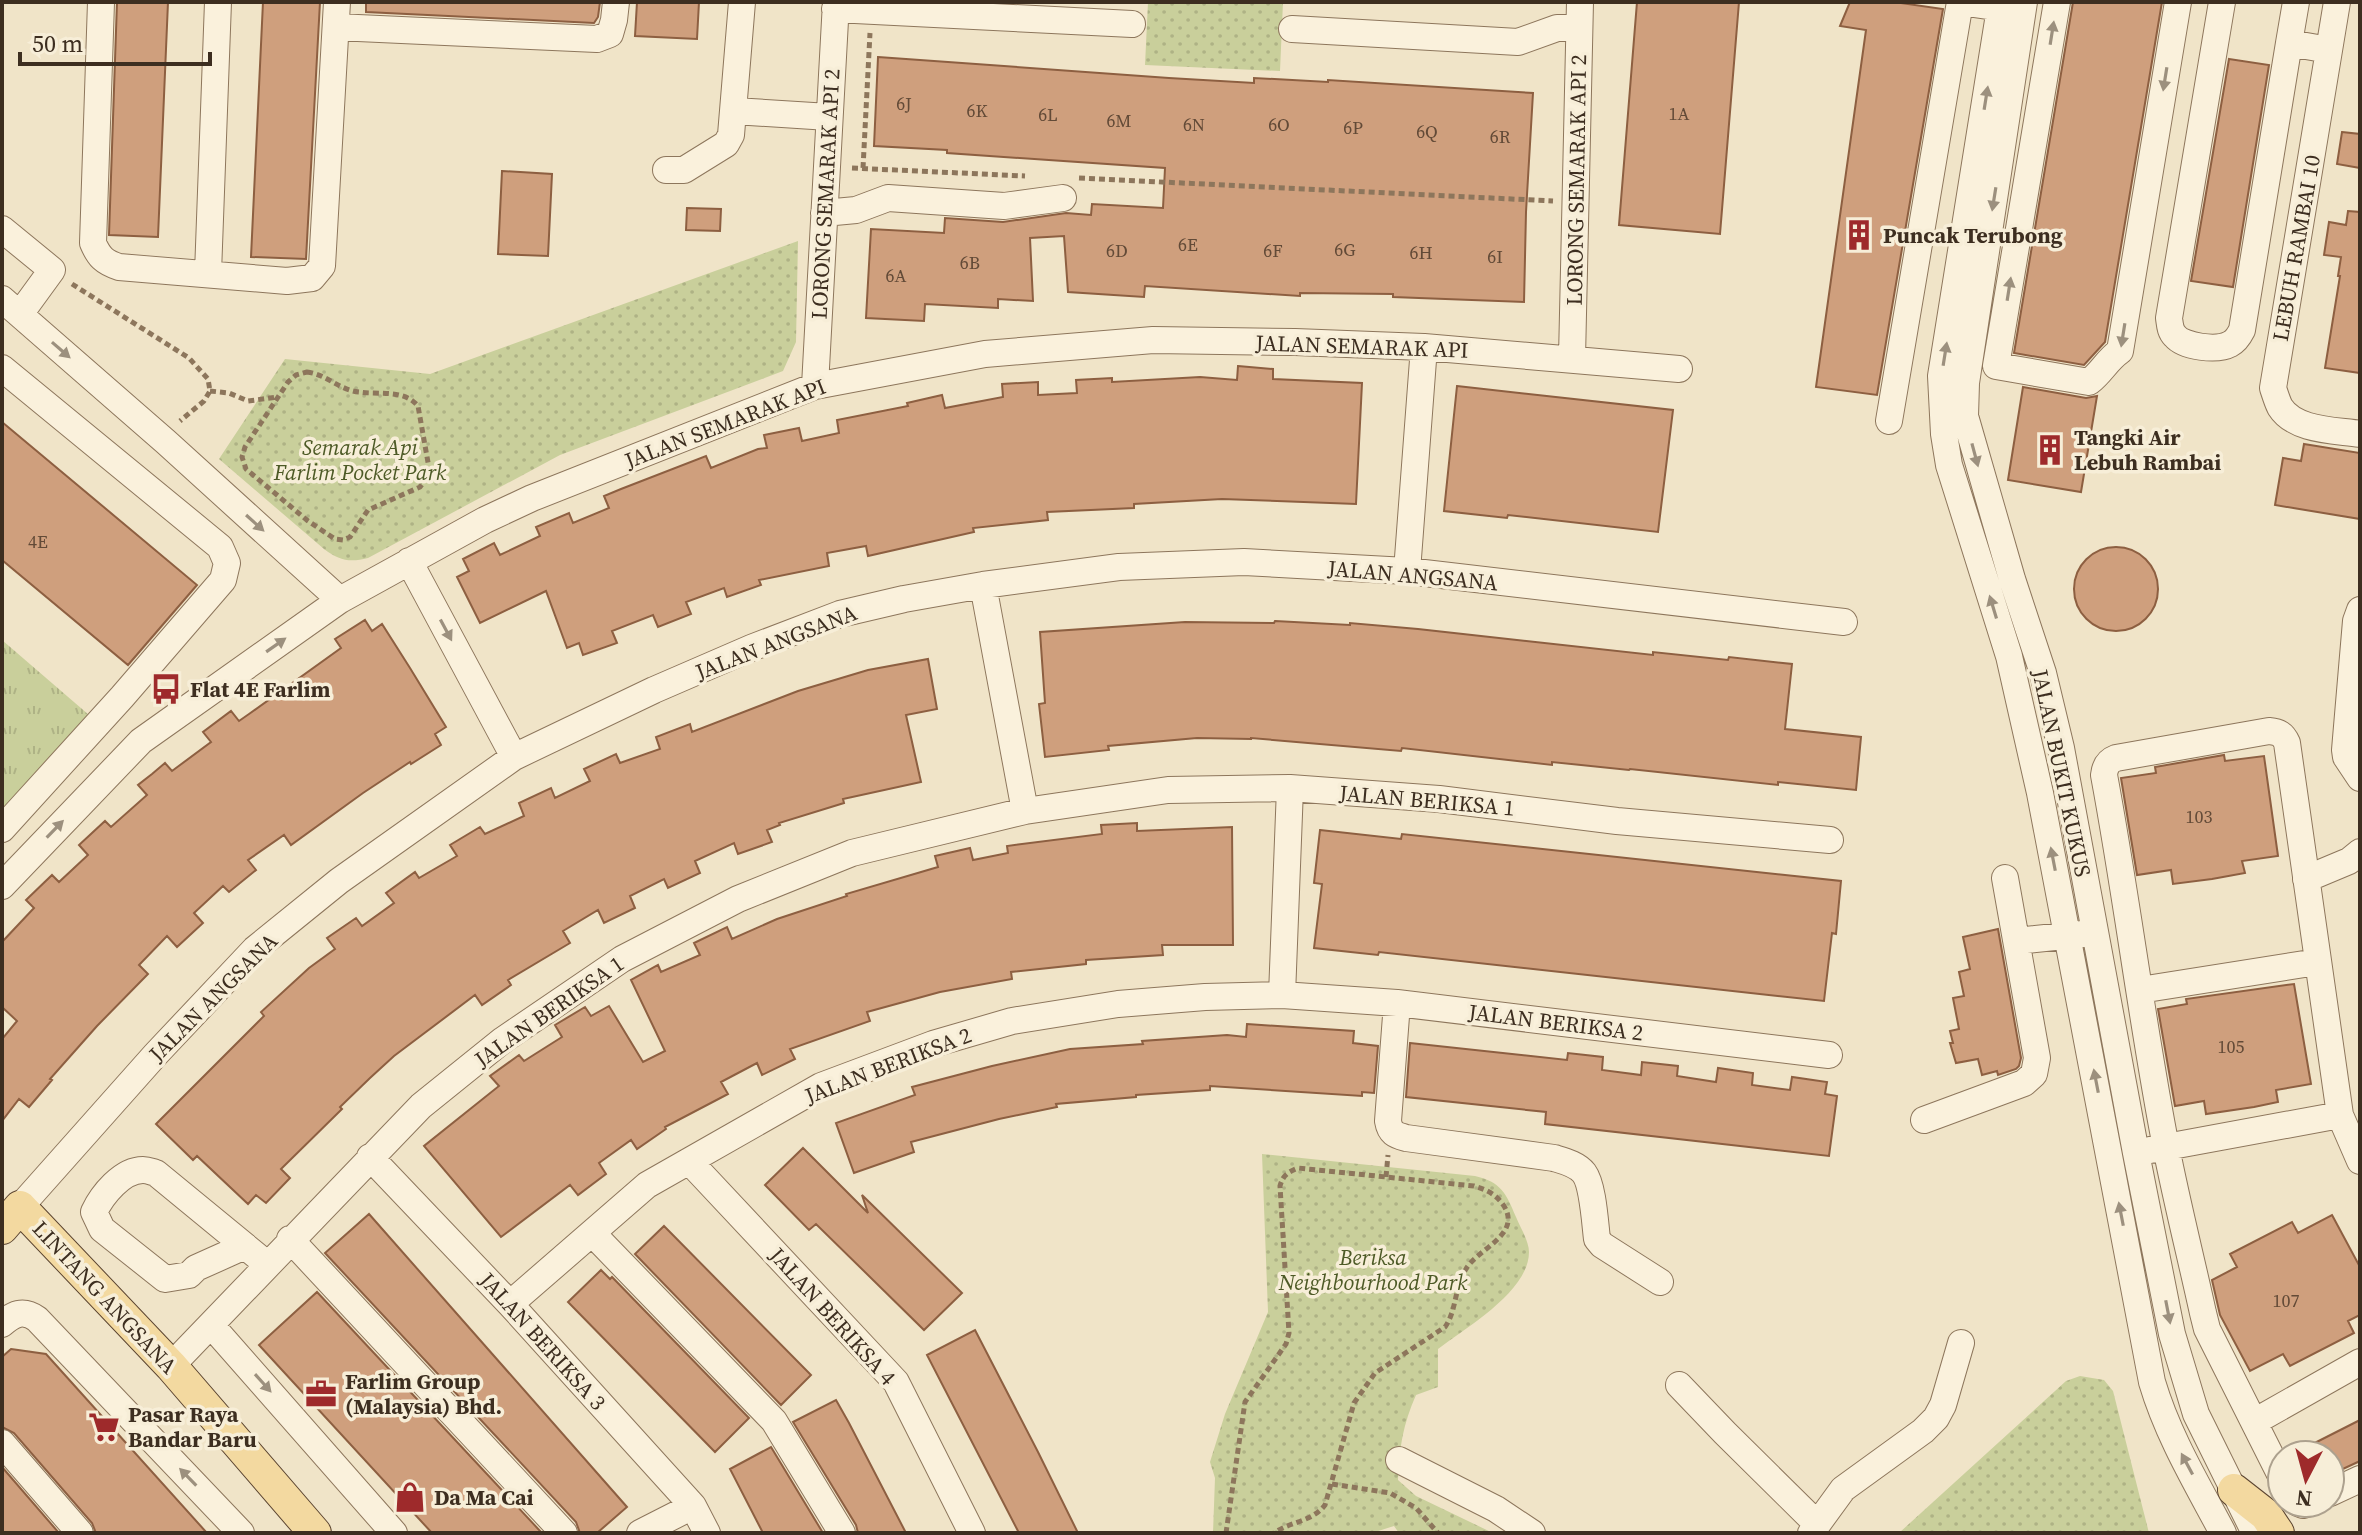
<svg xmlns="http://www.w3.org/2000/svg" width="2362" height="1535" font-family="'Source Serif 4',serif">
	<defs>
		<pattern id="grass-tufts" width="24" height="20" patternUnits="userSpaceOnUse" patternTransform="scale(2)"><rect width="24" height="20" fill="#c9cf9b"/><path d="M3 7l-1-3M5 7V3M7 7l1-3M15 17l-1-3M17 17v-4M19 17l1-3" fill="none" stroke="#aeb285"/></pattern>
		<pattern id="park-dots" width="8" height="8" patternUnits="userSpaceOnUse" patternTransform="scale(2)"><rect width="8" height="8" fill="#c9cf9b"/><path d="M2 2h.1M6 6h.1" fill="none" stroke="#aeb285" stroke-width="1.8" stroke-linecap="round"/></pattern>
	</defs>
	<rect width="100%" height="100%" fill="#f0e4c8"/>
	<path fill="url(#grass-tufts)" d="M2,640L89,715L2,815Z"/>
	<path fill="url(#park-dots)" d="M1148,2H1283L1280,71L1145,65Z
		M798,241L796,342L783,371L560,455L368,558C349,563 339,560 324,549L219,459L285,359L430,374Z
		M1262,1154L1475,1176C1501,1182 1506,1193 1516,1217C1520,1227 1529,1241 1529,1252C1529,1291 1467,1327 1438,1349V1387L1416,1395C1403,1424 1399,1449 1398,1480L1416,1496L1493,1533H1399L1394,1526L1372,1533H1213L1215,1478L1210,1462L1225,1414L1268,1312Z
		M2080,1376L2104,1380L2113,1391L2149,1533H1899L2066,1381Z"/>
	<path fill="#cf9f7d" stroke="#8d5f41" stroke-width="2" d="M117,2H168L158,237L109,235Z
		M263,2H320L306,259L251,257Z
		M366,2H600L598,17L594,23L366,12Z
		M637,2H699L697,39L635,36Z
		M1637,2H1739L1720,234L1619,225Z
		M1850,2H1894L1943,9L1877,395L1816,387L1866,30L1840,26Z
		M2073,2H2162L2105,342L2084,365L2014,353Z
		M878,57L1169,78L1254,83V78L1328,82V80L1533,93L1526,212L1524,302L1393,297V294L1300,293V296L1145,286L1144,297L1068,292L1064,236L1030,238L1033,301L998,299V308L925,304L924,321L866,318L871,229L944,233L945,218L1003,222L1066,213L1091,215L1092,204L1163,208L1165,168L947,153V150L874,146Z
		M2229,59L2269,65L2233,287L2191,281Z
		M2342,132L2360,134V168L2337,164Z
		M502,171L552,174L548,256L498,254Z
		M687,208L721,209L720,231L686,230Z
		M2348,211L2360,212V373L2325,368L2340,276H2338L2341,257L2324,255L2329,222L2346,225Z
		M1238,366L1273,369V379L1362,383L1356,504L1222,499L1134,504V508L1047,512L1048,520L973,528L974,532L868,556L866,546L827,553L829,566L759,580L761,585L727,597L724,588L686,602L691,614L658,627L653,615L612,631L617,643L583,655L579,643L567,648L546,591L480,623L457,577L469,571L463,559L494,543L500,555L540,536L536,527L569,513L573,523L609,508L604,496L621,489L706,456L711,468L758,449L767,448L764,435L799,428L802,441L839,433L837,420L908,406L907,403L942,395L945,408L1003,397L1002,384L1038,382V395L1077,393L1076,380L1112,378V382L1200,377L1237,380Z
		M1457,386L1673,410L1658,532L1508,515L1507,518L1444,511Z
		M2023,387L2086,398L2097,396L2081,492L2008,480Z
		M2,422L197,585L128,665L2,560Z
		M2304,444L2360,453V519L2275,505L2283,458L2301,461Z
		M2074 589a42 42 0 1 1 84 0a42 42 0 1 1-84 0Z
		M365,620L372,631L382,624L410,668L446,727L435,734L441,745L411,764L410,762L363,793L291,845L284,835L248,860L256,870L229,892L223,886L194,913L203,923L177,947L167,936L139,965L148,974L97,1026L50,1079L52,1080L29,1107L19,1099L2,1121V1039L17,1021L2,1007V942L34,908L26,900L52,875L59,882L88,855L79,845L105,821L111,827L147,795L138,785L152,774L165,763L172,771L211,742L203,732L231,711L239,721L249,714L341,648L335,639Z
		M1275,621L1350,625V623L1418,629L1653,655V652L1728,660L1729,657L1792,664L1785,729L1861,737L1856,790L1778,782V785L1630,769L1629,770L1552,762V765L1402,748L1401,751L1251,738V739L1197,738L1108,746L1109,750L1045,757L1039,704L1045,703L1040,632L1185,622L1274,623Z
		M928,659L937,709L906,715L921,782L843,799L844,803L779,823L780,825L767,830L772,842L738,854L734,843L695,861L700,873L668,888L664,879L630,896L635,908L604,923L598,910L563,931L570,943L508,980L511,985L482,1005L475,995L394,1056L370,1078L340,1107L342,1109L281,1169L290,1178L266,1203L256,1195L248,1204L197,1156L193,1160L156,1124L264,1016L261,1012L309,968L335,949L327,938L356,918L362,926L394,903L386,893L415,872L419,878L457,856L450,845L480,827L485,834L524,816L519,803L551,788L555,798L590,781L584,769L616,754L620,763L660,749L656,737L690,724L692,732L798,691L868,670Z
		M2224,755L2225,761L2264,756L2278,856L2242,861L2245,873L2212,879L2173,884L2171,870L2137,875L2121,778L2156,773L2155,767Z
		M1137,823V831L1232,827L1233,945H1162L1163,955L1086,960V964L1011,972L1012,979L940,992L867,1012L870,1021L790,1049L795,1059L762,1075L757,1063L721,1082L728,1094L665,1127L666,1129L637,1149L631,1140L599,1163L606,1174L578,1195L570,1185L501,1237L424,1146L499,1086L490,1076L519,1055L524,1061L562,1037L555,1025L585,1007L591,1016L609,1006L643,1062L665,1051L631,980L658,965L661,972L700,955L694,943L727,927L732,939L777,919L847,896L846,894L938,867L935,856L970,848L973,860L1008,853L1007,846L1102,834L1101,825Z
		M1320,830L1401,839L1402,834L1841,881L1836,934L1832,933L1824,1001L1379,952L1378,955L1314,948L1322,884L1314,883Z
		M1998,929L2021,1058L2019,1066L2016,1069L1998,1075L1997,1071L1982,1075L1978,1059L1956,1063L1950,1043H1953L1950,1031L1959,1029L1953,998L1964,996L1959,972L1970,969L1963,937Z
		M2294,984L2311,1084L2276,1090L2278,1102L2254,1107L2206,1114L2204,1101L2175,1106L2158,1009L2187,1004L2186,999Z
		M1247,1024L1354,1031L1353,1043L1378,1046L1374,1093L1362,1092V1096L1210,1086V1090L1136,1095V1097L1056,1104L1057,1107L999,1119L911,1142L914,1152L854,1173L836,1123L915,1095L912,1087L992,1066L1070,1049L1143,1044L1142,1041L1227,1035L1246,1037Z
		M1410,1043L1567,1060L1568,1053L1603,1057L1602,1070L1641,1075L1642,1062L1678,1066L1677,1076L1716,1082L1718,1068L1753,1073L1752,1085L1790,1090L1792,1077L1827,1082L1825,1094L1837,1096L1829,1156L1545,1124L1546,1112L1406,1097Z
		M803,1148L868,1213L862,1195L962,1293L924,1330L816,1224L809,1230L765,1185Z
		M369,1214L627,1507L597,1533H580L576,1522L325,1253Z
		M2332,1215L2360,1267V1315L2348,1321L2354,1333L2290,1366L2283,1354L2250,1371L2220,1315L2212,1280L2237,1267L2230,1254L2292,1222L2298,1233Z
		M664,1226L811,1375L781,1405L635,1254Z
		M601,1270L610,1279L612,1277L749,1418L715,1452L568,1302Z
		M317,1292L541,1532L432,1533L259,1345Z
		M975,1330L1038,1452L1078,1533H1019L927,1355Z
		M11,1349L46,1354L207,1533H96L92,1523L14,1433L2,1427V1357Z
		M836,1400L849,1423L906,1533H858L856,1525L793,1422Z
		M2360,1420V1461L2330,1475V1455H2291Z
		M771,1447L823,1533H763L730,1469Z
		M2,1467L59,1533H2Z"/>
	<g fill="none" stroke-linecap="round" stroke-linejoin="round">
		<defs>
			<path id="minor" d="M101,2L93,243C99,257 104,262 119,267L287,281L312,278L322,266L337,2
				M2001,2L1941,376L1944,434L1949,465L2009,656L2040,793L2152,1382C2168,1436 2197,1484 2223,1533
				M2024,2L1966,383L1965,416L2012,579L2043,673L2061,748L2136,1153L2172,1334L2196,1414L2255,1533
				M2057,2L1996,366L2089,382C2102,372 2107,360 2120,351L2178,2
				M2222,2L2169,318C2170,325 2170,331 2175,336C2184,347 2217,351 2230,344C2236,341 2239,336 2242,330L2289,43
				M2296,2L2289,43L2329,50
				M2337,2L2273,388C2275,394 2277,401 2280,407C2295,431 2335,430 2360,434
				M835,9L1132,24
				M336,27L597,39L610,34L614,20L616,2
				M1292,29L1518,42L1557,28H1579
				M734,111L829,117
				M666,170H684L726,144L731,135L742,2
				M824,213L856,210L888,198L1004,206L1063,198
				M2,229L52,270L20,314
				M208,273L218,2
				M2,299L166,442L340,600
				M1572,358L1580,2
				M2,368L220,547L227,563L223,580L122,697L2,829
				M815,386L836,2
				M1889,421L1960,2L2015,10
				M409,561L514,757
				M1407,571L1424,347
				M983,585L1025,811
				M2360,610L2356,621L2345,750L2346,757L2360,778
				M2306,879L2349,861L2360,852
				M2,886L141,741L340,600L485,520L532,498L815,386L985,354L1153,340L1295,342L1424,347L1679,369
				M2017,941L2083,934
				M2140,990L2317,962
				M1282,995L1290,788
				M1397,1003L1388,1121C1390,1133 1395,1135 1406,1138L1554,1158C1564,1161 1577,1164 1584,1173C1593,1185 1595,1223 1597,1239L1602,1245L1660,1282
				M1924,1120L2024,1083L2034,1074L2037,1058L2005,878
				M2150,1150L2340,1115
				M370,1157L510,1304L693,1506L707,1533
				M689,1161L896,1382L972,1533
				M20,1207L156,1054L255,949L339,881L514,757L654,690L751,648L840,614L904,599L983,585L1119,567L1244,562L1407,571L1844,622
				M593,1234L774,1421L842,1533
				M290,1239L564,1533
				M245,1246L196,1268L189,1275L165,1279L102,1229L94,1212C102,1195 122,1170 143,1170C148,1170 152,1172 156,1173L268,1265
				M510,1304L647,1185L821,1086L933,1044L1012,1021L1118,1004L1205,997L1282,995L1397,1003L1829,1055
				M2,1324C13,1314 23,1309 37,1319L241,1533
				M211,1325L394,1533
				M171,1366L421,1106L503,1040L622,959L738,899L852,853L1025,811L1168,790L1290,788L1439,799L1617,821L1830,840
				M1679,1385L1725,1433L1817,1524
				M2254,1422L2360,1362
				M2,1443L80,1533
				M1399,1460L1496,1509L1532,1533
				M2282,1478L2207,1329L2203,1313C2191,1258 2177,1203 2166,1147C2142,1024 2127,898 2104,775C2105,766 2108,761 2116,758L2269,731C2279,732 2283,734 2287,743L2340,1115L2360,1161
				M2330,1493L2360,1479
				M2298,1503L2303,1505L2310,1503
				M640,1533L693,1506
				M1811,1533L1843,1489L1923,1431L1936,1418L1943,1405L1961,1343"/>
			<path id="major" d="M2,1228L20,1207L171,1366L315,1533
				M2234,1490L2266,1515L2278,1533"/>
		</defs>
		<use href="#minor" stroke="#8d765c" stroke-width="28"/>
		<use href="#major" stroke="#5b4430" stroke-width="34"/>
		<path stroke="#8d765c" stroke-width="5" stroke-dasharray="6 4" stroke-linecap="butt" d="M852,168L1025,176
			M863,168L870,33
			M1079,178L1553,201
			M72,284L189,358L208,379L210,391L204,401L180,421
			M307,372C326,374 339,390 359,392C379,395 404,389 418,406L429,468L426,479L420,487L368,510L350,537L343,540L335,539L308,521L246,469L242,457L245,447L288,382L296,375Z
			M210,391L229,393L248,401L278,397
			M1386,1177L1388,1155
			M1332,1484L1390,1493L1416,1508L1438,1533
			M1226,1533L1245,1402L1286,1344L1289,1333L1280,1186C1283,1175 1288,1172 1298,1168L1474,1186C1487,1190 1496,1194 1504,1206C1522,1235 1477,1249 1466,1269C1454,1288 1457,1310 1445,1327L1375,1373L1354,1403L1325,1505C1312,1522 1291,1521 1274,1533"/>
		<use href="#minor" stroke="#faf1dc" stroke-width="26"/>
		<use href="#major" stroke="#f3d9a0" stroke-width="32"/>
	</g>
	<defs><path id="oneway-solid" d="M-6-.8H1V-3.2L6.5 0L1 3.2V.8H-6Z" transform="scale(2)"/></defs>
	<g fill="#9c907e">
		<use href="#oneway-solid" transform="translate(2052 33) rotate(-81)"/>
		<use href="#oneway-solid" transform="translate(2165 79) rotate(99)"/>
		<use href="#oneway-solid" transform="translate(1986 98) rotate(-81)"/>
		<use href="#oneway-solid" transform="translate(1994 199) rotate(99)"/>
		<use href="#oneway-solid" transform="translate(2009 289) rotate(-81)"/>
		<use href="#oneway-solid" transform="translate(2123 335) rotate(99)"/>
		<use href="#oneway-solid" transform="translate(61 350) rotate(41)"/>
		<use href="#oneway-solid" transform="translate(1945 354) rotate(-81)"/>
		<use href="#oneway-solid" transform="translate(1975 455) rotate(75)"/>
		<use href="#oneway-solid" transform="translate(255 523) rotate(42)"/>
		<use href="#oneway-solid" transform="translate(1993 607) rotate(-107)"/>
		<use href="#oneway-solid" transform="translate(446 630) rotate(62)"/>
		<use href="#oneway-solid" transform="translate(276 645) rotate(-35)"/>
		<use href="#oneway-solid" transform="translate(55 829) rotate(-46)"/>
		<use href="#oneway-solid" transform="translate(2053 859) rotate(-101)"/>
		<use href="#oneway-solid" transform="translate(2096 1081) rotate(-101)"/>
		<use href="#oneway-solid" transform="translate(2121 1214) rotate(-101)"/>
		<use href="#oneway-solid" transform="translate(2168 1312) rotate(79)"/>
		<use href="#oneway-solid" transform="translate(263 1383) rotate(48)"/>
		<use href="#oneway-solid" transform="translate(2187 1464) rotate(-118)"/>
		<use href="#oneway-solid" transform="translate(188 1477) rotate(-134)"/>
	</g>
	<defs>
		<symbol id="building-bare" viewBox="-9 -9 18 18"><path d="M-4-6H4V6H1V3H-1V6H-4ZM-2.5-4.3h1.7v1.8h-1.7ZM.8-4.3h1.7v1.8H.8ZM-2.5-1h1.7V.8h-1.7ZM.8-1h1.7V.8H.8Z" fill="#9e2a2b" stroke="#f7eed8" stroke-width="2.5" paint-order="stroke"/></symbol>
		<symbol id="bus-bare" viewBox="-9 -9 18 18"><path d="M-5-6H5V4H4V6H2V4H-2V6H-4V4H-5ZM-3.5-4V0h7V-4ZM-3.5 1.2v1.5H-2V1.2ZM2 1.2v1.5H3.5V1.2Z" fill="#9e2a2b" stroke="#f7eed8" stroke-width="2.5" paint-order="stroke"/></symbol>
		<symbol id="office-bare" viewBox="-9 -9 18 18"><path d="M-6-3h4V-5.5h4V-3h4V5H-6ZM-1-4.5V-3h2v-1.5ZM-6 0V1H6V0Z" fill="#9e2a2b" stroke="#f7eed8" stroke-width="2.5" paint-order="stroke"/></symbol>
		<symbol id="supermarket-bare" viewBox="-9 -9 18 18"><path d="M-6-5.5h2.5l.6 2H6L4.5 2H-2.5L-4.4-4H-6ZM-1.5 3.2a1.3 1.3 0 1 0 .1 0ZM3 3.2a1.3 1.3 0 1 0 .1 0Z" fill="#9e2a2b" stroke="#f7eed8" stroke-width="2.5" paint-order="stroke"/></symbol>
		<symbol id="shop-bare" viewBox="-9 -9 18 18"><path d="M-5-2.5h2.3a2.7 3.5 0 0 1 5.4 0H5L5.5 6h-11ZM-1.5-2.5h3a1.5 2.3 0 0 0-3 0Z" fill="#9e2a2b" stroke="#f7eed8" stroke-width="2.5" paint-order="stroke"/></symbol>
	</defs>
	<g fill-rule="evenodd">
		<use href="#building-bare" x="1837" y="213" width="44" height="44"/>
		<use href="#building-bare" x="2028" y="428" width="44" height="44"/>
		<use href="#bus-bare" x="144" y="667" width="44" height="44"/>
		<use href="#office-bare" x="299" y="1372" width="44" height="44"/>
		<use href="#supermarket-bare" x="82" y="1405" width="44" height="44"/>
		<use href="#shop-bare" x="388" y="1475" width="44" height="44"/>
	</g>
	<g text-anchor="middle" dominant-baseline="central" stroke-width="7" stroke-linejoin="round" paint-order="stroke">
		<g font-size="18" fill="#624a37">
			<text x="904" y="103">6J</text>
			<text x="977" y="110">6K</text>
			<text x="1679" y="113">1A</text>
			<text x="1048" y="114">6L</text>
			<text x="1119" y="120">6M</text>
			<text x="1194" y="124">6N</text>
			<text x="1279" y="124">6O</text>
			<text x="1353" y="127">6P</text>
			<text x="1427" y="131">6Q</text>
			<text x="1500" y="136">6R</text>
			<text x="1188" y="244">6E</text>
			<text x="1345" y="249">6G</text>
			<text x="1117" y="250">6D</text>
			<text x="1273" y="250">6F</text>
			<text x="1421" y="252">6H</text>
			<text x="1495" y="256">6I</text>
			<text x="970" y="262">6B</text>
			<text x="896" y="275">6A</text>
			<text x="38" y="541">4E</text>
			<text x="2199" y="816">103</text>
			<text x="2231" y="1046">105</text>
			<text x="2286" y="1300">107</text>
		</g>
		<g font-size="22" fill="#3d2e20" stroke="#f7eed8">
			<text transform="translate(1576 180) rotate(-89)">LORONG SEMARAK API 2</text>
			<text transform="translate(825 194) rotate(-87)">LORONG SEMARAK API 2</text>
			<text transform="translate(2296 248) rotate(-80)">LEBUH RAMBAI 10</text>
			<text transform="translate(1362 346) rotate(2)">JALAN SEMARAK API</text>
			<text transform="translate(725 423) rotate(-21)">JALAN SEMARAK API</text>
			<text transform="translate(1413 575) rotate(5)">JALAN ANGSANA</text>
			<text transform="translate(776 642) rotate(-21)">JALAN ANGSANA</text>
			<text transform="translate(2062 773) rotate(78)">JALAN BUKIT KUKUS</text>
			<text transform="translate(1427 800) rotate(5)">JALAN BERIKSA 1</text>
			<text transform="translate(213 997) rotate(-45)">JALAN ANGSANA</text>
			<text transform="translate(549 1011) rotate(-35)">JALAN BERIKSA 1</text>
			<text transform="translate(1556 1022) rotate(7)">JALAN BERIKSA 2</text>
			<text transform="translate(888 1065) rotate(-21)">JALAN BERIKSA 2</text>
			<text transform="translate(105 1297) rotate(47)">LINTANG ANGSANA</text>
			<text transform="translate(833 1316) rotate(48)">JALAN BERIKSA 4</text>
			<text transform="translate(543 1341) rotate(48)">JALAN BERIKSA 3</text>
		</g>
		<g font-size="22" font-weight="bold" fill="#3d2e20" stroke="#f7eed8" text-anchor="start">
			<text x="1883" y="235">Puncak Terubong</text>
			<text x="2074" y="437">Tangki Air<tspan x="2074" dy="25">Lebuh Rambai</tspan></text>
			<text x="190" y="689">Flat 4E Farlim</text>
			<text x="345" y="1381">Farlim Group<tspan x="345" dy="25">(Malaysia) Bhd.</tspan></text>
			<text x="128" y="1414">Pasar Raya<tspan x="128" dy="25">Bandar Baru</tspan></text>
			<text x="434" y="1497">Da Ma Cai</text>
		</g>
		<g font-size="22" font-style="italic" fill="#4d5a26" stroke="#f7eed8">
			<text x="360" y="447">Semarak Api<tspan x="360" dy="25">Farlim Pocket Park</tspan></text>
			<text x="1373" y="1257">Beriksa<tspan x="1373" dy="25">Neighbourhood Park</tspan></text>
		</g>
	</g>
	<rect width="2362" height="1535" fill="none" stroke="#3d2e20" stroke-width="8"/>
	<g transform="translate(2306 1479) rotate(186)"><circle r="38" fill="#f7eed8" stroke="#ada18e" stroke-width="2"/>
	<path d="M0-6L14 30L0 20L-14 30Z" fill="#9e2a2b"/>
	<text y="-12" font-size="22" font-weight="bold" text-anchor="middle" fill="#3d2e20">N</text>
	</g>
	<path d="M20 52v12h190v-12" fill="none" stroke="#3d2e20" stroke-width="4"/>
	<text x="32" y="52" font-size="24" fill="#3d2e20" stroke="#f7eed8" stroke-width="6" paint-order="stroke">50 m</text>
</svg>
